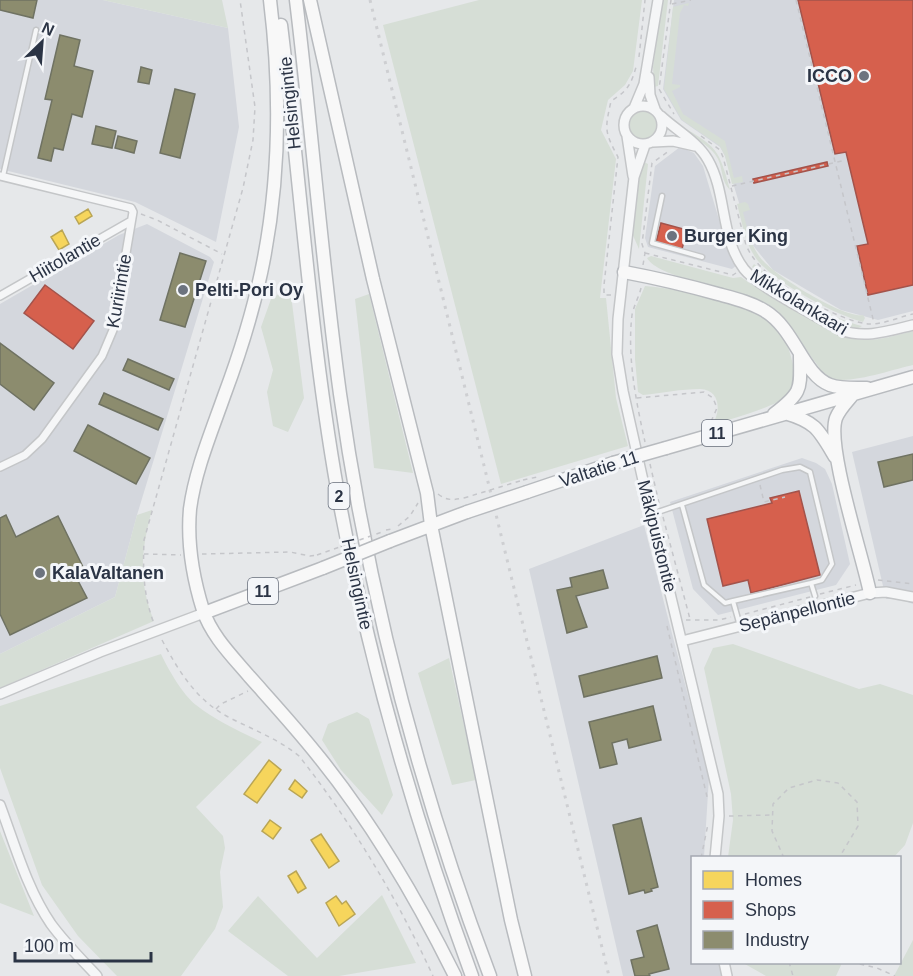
<svg xmlns="http://www.w3.org/2000/svg" width="913" height="976" font-family="Helvetica,sans-serif">
	<rect width="100%" height="100%" fill="#e6e8ea"/>
	<path fill="#d4d7dd" d="M0,0H103L228,28L239,127L216,242L135,202L0,169Z
		M674,0H913V311L878,320L841,310L773,270L751,243L725,156L720,147L681,120L663,89Z
		M680,147L694,153L703,166L726,243L737,265L732,269L648,247L645,238L655,166Z
		M147,224L210,257L214,262L137,515L115,597L0,654V304L119,235Z
		M913,436V604L900,599H886L852,452Z
		M802,458L816,463L825,469L832,484L850,564L836,585L718,615L693,589L670,502Z
		M644,525L709,777L704,857L692,858V962L720,963L723,976H623L529,569Z"/>
	<path fill="#d6ded6" d="M103,0H222L228,28Z
		M479,0H642L633,71L625,85L608,100L601,130L616,159L600,298H606L616,398L628,446L501,484L383,25Z
		M662,0H668L658,86L654,87L653,67Z
		M689,3L688,6L684,5L680,13L672,84L680,85V87L672,91L683,114L725,141L734,178L742,176L743,182L732,184L725,156L720,146L682,120L664,89L673,7Z
		M628 125a15 15 0 1 1 30 0a15 15 0 1 1-30 0Z
		M681,126C717,147 719,149 730,190C721,181 723,170 718,159C711,145 692,137 679,129Z
		M642,161L648,164L639,249L631,231L639,171Z
		M745,202L748,204L750,210L743,212C747,227 750,243 759,256C770,273 844,319 863,315L865,318L863,322C835,315 771,281 755,257C745,242 742,222 737,204Z
		M651,256L733,278L741,277L754,286L839,335C867,345 885,338 913,331V365C894,369 843,387 828,377C823,375 819,367 816,363C803,347 791,321 774,308C748,290 659,280 647,258Z
		M754,264C779,288 829,318 862,326L857,329C819,316 782,293 752,267Z
		M645,286C675,289 744,298 768,318C783,331 789,346 793,365C795,375 798,387 789,395C773,408 733,418 712,425C721,412 721,390 700,389C682,389 662,393 643,395L638,392L635,359V309Z
		M290,287L304,398L288,432L273,426L267,392L273,370L261,327L271,299Z
		M369,294L413,473L374,468L355,299Z
		M152,510C141,550 138,582 154,621L0,688V654L115,597L137,515Z
		M733,644L859,689L880,684L913,695V823L905,845L894,857H728L733,820L731,794L704,668L713,648Z
		M161,654C168,669 183,695 196,705C216,721 239,731 262,742L196,807L223,836L225,848L220,872L223,907L215,929L181,976H117L78,936L42,885L0,768V706Z
		M449,658L476,780L452,785L418,673Z
		M357,712L369,719L393,795L382,815L341,770L322,740L328,724Z
		M0,831L34,916L0,903Z
		M382,895L416,963L339,976H288L228,931L258,896L317,958Z
		M913,940V976H894Z
		M743,963H842L836,976H766Z"/>
	<path fill="#f6d55c" stroke="#b9a555" stroke-width="1.5" d="M88,209L92,216L79,224L75,217Z
		M62,230L69,244L59,250L51,237Z
		M269,760L281,770L257,803L244,794Z
		M295,780L307,791L302,798L289,789Z
		M270,820L281,828L273,839L262,831Z
		M321,834L339,861L329,868L311,840Z
		M296,871L306,888L298,893L288,876Z
		M336,896L342,904L346,901L355,914L339,926L326,903Z"/>
	<path fill="#d6604d" stroke="#a3534b" stroke-width="1.5" d="M798,0H913V285L868,295L857,246L868,244L846,152L835,154Z
		M827,162L828,166L754,183L753,179Z
		M661,223L687,230L682,249L656,242Z
		M45,285L94,321L73,349L24,313Z
		M799,491L820,575L751,593L748,580L723,586L707,519L772,503L770,498Z"/>
	<path fill="#8c8c6e" stroke="#6f7262" stroke-width="1.5" d="M0,0H37L33,18L0,10Z
		M60,35L80,40L74,66L93,71L82,117L72,114L63,150L54,148L51,161L38,158L52,100L45,99Z
		M141,67L152,70L149,84L138,82Z
		M175,89L195,94L180,158L160,153Z
		M96,126L116,131L112,148L92,144Z
		M118,136L137,141L134,153L115,148Z
		M180,253L206,261L185,327L160,320Z
		M0,343L54,383L34,410L0,384Z
		M128,359L174,379L169,390L123,370Z
		M104,393L163,419L158,430L99,404Z
		M88,425L150,458L136,484L74,451Z
		M913,454V480L884,487L878,462Z
		M6,515L16,537L58,516L85,571L75,575L87,598L10,635L0,614V518Z
		M603,570L608,588L576,596L587,627L567,633L557,590L572,587L570,578Z
		M657,656L662,678L584,697L579,676Z
		M653,706L661,740L629,748L627,739L612,743L617,764L600,768L589,722Z
		M641,818L658,887L651,889L652,891L645,893L644,890L629,894L613,825Z
		M657,925L669,969L649,974L650,976H635L631,960L644,957L637,931Z"/>
	<g fill="none" stroke-linecap="round" stroke-linejoin="round">
		<defs>
			<path id="service" d="M3,176L36,30
				M662,196L652,243L702,257
				M682,505L704,585L725,603L733,601L740,626
				M652,514L782,470L800,467L810,472L832,564L822,580L811,583L815,596
				M733,601L811,583"/>
			<path id="minor" d="M0,176L131,208L133,212L113,330L102,356L42,439L25,455L0,467
				M0,296L131,221"/>
			<path id="tertiary" d="M649,77L650,95L655,109
				M624 125a19 19 0 1 1 38 0a19 19 0 1 1-38 0Z
				M634,108L644,84L658,0
				M661,116C676,130 698,142 708,160C727,193 720,238 744,269C759,288 817,316 840,330C866,339 888,331 913,325
				M627,136L633,176
				M653,142L673,141L695,146
				M645,145L634,177L618,319L617,354L623,391L642,476L718,794L719,816L715,858
				M682,641L870,593L886,592L913,597
				M0,694L100,652L204,613
				M0,805C15,845 27,889 51,924C65,943 81,959 97,976
				M724,962L727,976"/>
			<path id="trunk" d="M270,0C281,90 280,184 261,273C252,315 239,356 224,396C211,433 195,471 190,509C187,543 193,578 203,610C211,635 232,656 249,676C273,703 297,729 319,757C373,824 417,899 455,976
				M296,0C312,131 322,263 340,394C368,592 419,789 490,976
				M310,0L373,279L427,493L431,525L511,920L525,976
				M281,25C301,187 311,350 341,510C371,669 416,824 472,976
				M624,272C656,278 686,285 718,294C733,298 751,302 765,311C795,329 803,375 830,385C841,389 856,388 867,388
				M855,392C848,401 840,408 836,418C826,447 863,557 870,593
				M785,413C816,422 819,430 835,457
				M774,414C804,391 800,389 800,353
				M666,448L913,377
				M527,492L613,463
				M390,541L467,512
				M204,613L323,568"/>
		</defs>
		<use href="#service" stroke="#c4c6c8" stroke-width="7"/>
		<use href="#minor" stroke="#c4c6c8" stroke-width="10"/>
		<use href="#tertiary" stroke="#c4c6c8" stroke-width="12"/>
		<use href="#trunk" stroke="#b8bbbf" stroke-width="15"/>
		<path stroke="#c5c6ca" stroke-width="1.5" stroke-dasharray="4.5 4.5" stroke-linecap="butt" d="M671,0L659,89L674,114
			M796,0L874,323
			M672,4L691,0
			M639,57L645,0
			M701,136L720,150L723,157L746,245C750,254 755,261 762,268C781,288 840,321 868,324C882,325 899,317 913,314
			M732,186L846,160
			M141,214L157,220L222,254
			M645,253L733,275L736,273
			M643,265L645,253L642,244L652,163L669,151
			M641,288C639,297 634,305 632,315C627,357 636,401 645,442
			M611,295H604V285L618,157C604,131 605,129 611,101C629,90 631,84 637,64
			M637,398L704,392L713,398L717,408L710,424
			M650,464L659,503
			M523,480L537,477
			M760,485L764,502L785,497
			M438,494C447,501 453,500 464,498
			M663,517L690,619
			M398,526L410,516L418,503
			M144,554L181,555
			M202,554L290,552L310,556L317,555
			M878,580L913,584
			M820,594L856,585
			M745,614L810,597
			M686,620H719L731,617
			M153,621C143,593 143,569 144,540L243,188L253,140L255,107L240,0
			M667,626L708,801
			M162,640C179,672 197,701 230,718C254,730 278,739 299,756C352,823 397,898 433,976
			M216,709L221,704L248,691
			M729,816L772,815
			M701,858L708,824
			M784,858L772,831L773,804L789,788L817,780L838,783L857,802L858,826L839,858
			M789,962L793,976
			M851,962L877,968L895,976"/>
		<use href="#service" stroke="#f5f6f7" stroke-width="4"/>
		<use href="#minor" stroke="#f5f6f7" stroke-width="7"/>
		<use href="#tertiary" stroke="#f5f6f7" stroke-width="9"/>
		<use href="#trunk" stroke="#f8f8f8" stroke-width="12"/>
		<path stroke="#cecfd2" stroke-width="3" stroke-dasharray="3 6" stroke-linecap="butt" d="M370,0L609,976"/>
		<defs>
			<path id="trunk-bridge" d="M613,463L666,448
				M467,512L527,492
				M323,568L390,541"/>
		</defs>
		<use href="#trunk-bridge" stroke="#b8bbbf" stroke-width="15" stroke-linecap="butt"/>
		<path stroke="#c5c6ca" stroke-width="1.5" stroke-dasharray="4.5 4.5" stroke-linecap="butt" d="M464,498L523,480
			M386,530L392,529
			M317,555L382,532"/>
		<use href="#trunk-bridge" stroke="#f8f8f8" stroke-width="12"/>
	</g>
	<g fill="#6c737f" stroke="#f4f6f9" stroke-width="2">
		<circle cx="864" cy="76" r="6"/>
		<circle cx="672" cy="236" r="6"/>
		<circle cx="183" cy="290" r="6"/>
		<circle cx="40" cy="573" r="6"/>
	</g>
	<g text-anchor="middle" dominant-baseline="central" stroke-width="6" stroke-linejoin="round" paint-order="stroke">
		<g fill="#f4f6f9" stroke="#676e7b" stroke-width="1.5">
			<rect x="702" y="420" width="30" height="26" rx="4.5"/>
			<rect x="328.5" y="483" width="21" height="26" rx="4.5"/>
			<rect x="248" y="578" width="30" height="26" rx="4.5"/>
		</g>
		<g font-size="16" font-weight="bold" fill="#2b3445">
			<text x="717" y="433">11</text>
			<text x="339" y="496">2</text>
			<text x="263" y="591">11</text>
		</g>
		<g font-size="18" font-weight="bold" fill="#2b3445" stroke="#f4f6f9" text-anchor="start">
			<text x="852" y="76" text-anchor="end">ICCO</text>
			<text x="684" y="236">Burger King</text>
			<text x="195" y="290">Pelti-Pori Oy</text>
			<text x="52" y="573">KalaValtanen</text>
		</g>
		<g font-size="18" fill="#2b3445" stroke="#f4f6f9">
			<text transform="translate(290 103) rotate(-96)">Helsingintie</text>
			<text transform="translate(65 258) rotate(-30)">Hiitolantie</text>
			<text transform="translate(119 291) rotate(-80)">Kuriirintie</text>
			<text transform="translate(799 302) rotate(31)">Mikkolankaari</text>
			<text transform="translate(599 469) rotate(-18)">Valtatie 11</text>
			<text transform="translate(657 536) rotate(76)">Mäkipuistontie</text>
			<text transform="translate(357 584) rotate(78)">Helsingintie</text>
			<text transform="translate(797 612) rotate(-14)">Sepänpellontie</text>
		</g>
	</g>
	<rect x="691" y="856" width="210" height="108" fill="#f4f6f9" stroke="#a4a8b1" stroke-width="1.5"/>
	<rect x="703" y="871" width="30" height="18" fill="#f6d55c" stroke="#a4a8b1" stroke-width="1.5"/>
	<text x="745" y="886" font-size="18" fill="#2b3445">Homes</text>
	<rect x="703" y="901" width="30" height="18" fill="#d6604d" stroke="#a4a8b1" stroke-width="1.5"/>
	<text x="745" y="916" font-size="18" fill="#2b3445">Shops</text>
	<rect x="703" y="931" width="30" height="18" fill="#8c8c6e" stroke="#a4a8b1" stroke-width="1.5"/>
	<text x="745" y="946" font-size="18" fill="#2b3445">Industry</text>
	<g transform="translate(42 42) rotate(25)" stroke="#f4f6f9" stroke-width="4.5" paint-order="stroke">
	<path d="M0-4.5L10 22L0 15L-10 22Z" fill="#2b3445"/>
	<text y="-9" font-size="16" font-weight="bold" text-anchor="middle" fill="#2b3445">N</text>
	</g>
	<path d="M15 952v9h136v-9" fill="none" stroke="#2b3445" stroke-width="3"/>
	<text x="24" y="952" font-size="18" fill="#2b3445" stroke="#f4f6f9" stroke-width="4.5" paint-order="stroke">100 m</text>
</svg>
